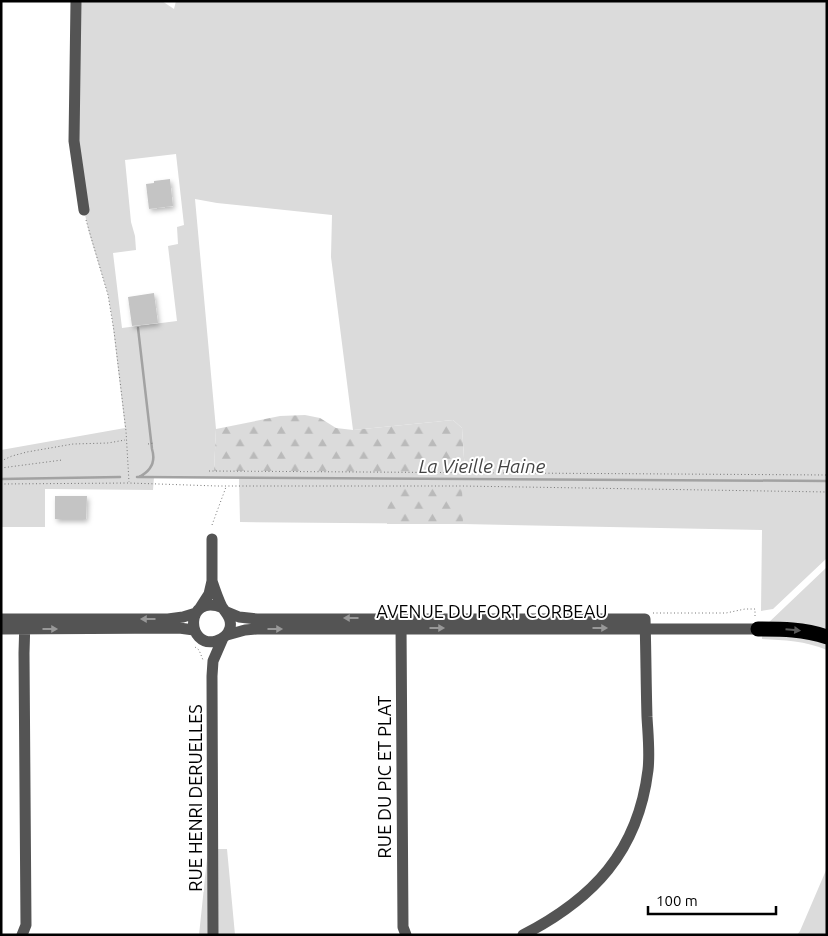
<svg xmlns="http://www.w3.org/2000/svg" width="828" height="936" font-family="Ubuntu,sans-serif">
	<defs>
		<pattern id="forest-firs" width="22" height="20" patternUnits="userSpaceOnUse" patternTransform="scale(1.25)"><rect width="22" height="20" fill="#dbdbdb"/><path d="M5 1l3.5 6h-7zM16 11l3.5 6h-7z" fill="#bababa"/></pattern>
		<filter id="shadow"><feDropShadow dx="2" dy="3" stdDeviation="2.5" flood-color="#0004"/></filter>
	</defs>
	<rect width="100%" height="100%" fill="#fff"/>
	<path fill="#dbdbdb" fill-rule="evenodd" d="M76,1H162L174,9L176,1H827V558L773,609L761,611L762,530L463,524L240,522L239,478L154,477L153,490L45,489V527H1V450L125,428L112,319L108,295L89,233L84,210L74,141ZM176,154L184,225L177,227L178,244L168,246L177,321L122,328L113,253L136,250L135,236L131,222L125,160ZM195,199L217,203L332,215L331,257L353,430L453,420L462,428L465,472L214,471L216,429Z
		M827,567V632L766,625Z
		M762,634L807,638L827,644V650C806,641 784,640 762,639Z
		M208,849H227L235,935H199Z
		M827,868V935H797L800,931Z"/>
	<path fill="url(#forest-firs)" d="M305,415L320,418L336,428L353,430L453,420L462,428L465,473L214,471L216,429L280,416Z
		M388,485L462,486L463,524H387Z"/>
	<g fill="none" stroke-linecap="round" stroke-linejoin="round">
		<path stroke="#a2a2a2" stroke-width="2.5" d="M138,328L152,449C156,462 151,471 139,477
			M137,477L827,481
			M1,479L120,477"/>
	</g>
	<path fill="#c4c4c4" filter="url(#shadow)" d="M170,179L173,206L149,209L146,184L154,183V181Z
		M154,293L158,323L132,326L128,297Z
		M55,496H87L86,519H55Z"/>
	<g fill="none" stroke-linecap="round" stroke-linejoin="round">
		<path stroke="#767676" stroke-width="1" stroke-dasharray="1 2.5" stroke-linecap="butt" d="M86,220L108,295L114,331L126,431L129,482
			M148,444L154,443
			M1,461L12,456L27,452L73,444L108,443L125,440
			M1,468L62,460
			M209,471L827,475
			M1,484L129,483L217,486H462L827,492
			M212,525L226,487
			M653,613H726L745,609H755V616
			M195,647L199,650L203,660"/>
		<path stroke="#545454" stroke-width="11" d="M76,1L74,141L84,210
			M212,581C215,590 218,599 222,607C227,614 232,619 230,628C228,635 223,639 216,641C186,649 184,592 223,608
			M200,608L209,594L212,581V539
			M227,612L239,617L257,619H645C646,652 646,684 647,717C648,735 650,753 648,770C638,852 593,899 523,935
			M1,619H168L183,617L196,613
			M401,623L403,927L406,935
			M1,629L179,628L194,630
			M227,635L245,630L257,629H758
			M22,935L26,925L24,653L25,619
			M213,935L212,676L213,661L223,638"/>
		<path stroke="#000" stroke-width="15" d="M758,629C781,629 804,629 827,637"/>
	</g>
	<defs><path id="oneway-solid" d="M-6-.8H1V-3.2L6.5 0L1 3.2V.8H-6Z" transform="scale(1.25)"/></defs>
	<g fill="#989898">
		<use href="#oneway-solid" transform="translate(351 618) rotate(180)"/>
		<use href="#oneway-solid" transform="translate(148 619) rotate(180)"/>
		<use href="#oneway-solid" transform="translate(437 628)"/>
		<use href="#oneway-solid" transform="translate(600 628)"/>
		<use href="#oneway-solid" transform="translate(50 629)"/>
		<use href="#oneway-solid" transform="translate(275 629)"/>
	</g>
	<use fill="#595959" href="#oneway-solid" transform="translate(793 630) rotate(5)"/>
	<g text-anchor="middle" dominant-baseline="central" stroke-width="4" stroke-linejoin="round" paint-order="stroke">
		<g font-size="18" fill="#000" stroke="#fff">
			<text x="492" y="611">AVENUE DU FORT CORBEAU</text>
			<text transform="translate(384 777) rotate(-90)">RUE DU PIC ET PLAT</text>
			<text transform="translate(195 798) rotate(-90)">RUE HENRI DERUELLES</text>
		</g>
		<g font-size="19" font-style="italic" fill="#434343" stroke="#fff">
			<text x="482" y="466">La Vieille Haine</text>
		</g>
	</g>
	<rect width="828" height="936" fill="none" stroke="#000000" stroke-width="5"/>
	<path d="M648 906v8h128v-8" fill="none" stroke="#000000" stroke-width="2.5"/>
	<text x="656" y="906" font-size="15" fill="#000000" stroke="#ffffff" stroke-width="4" paint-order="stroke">100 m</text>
</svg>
